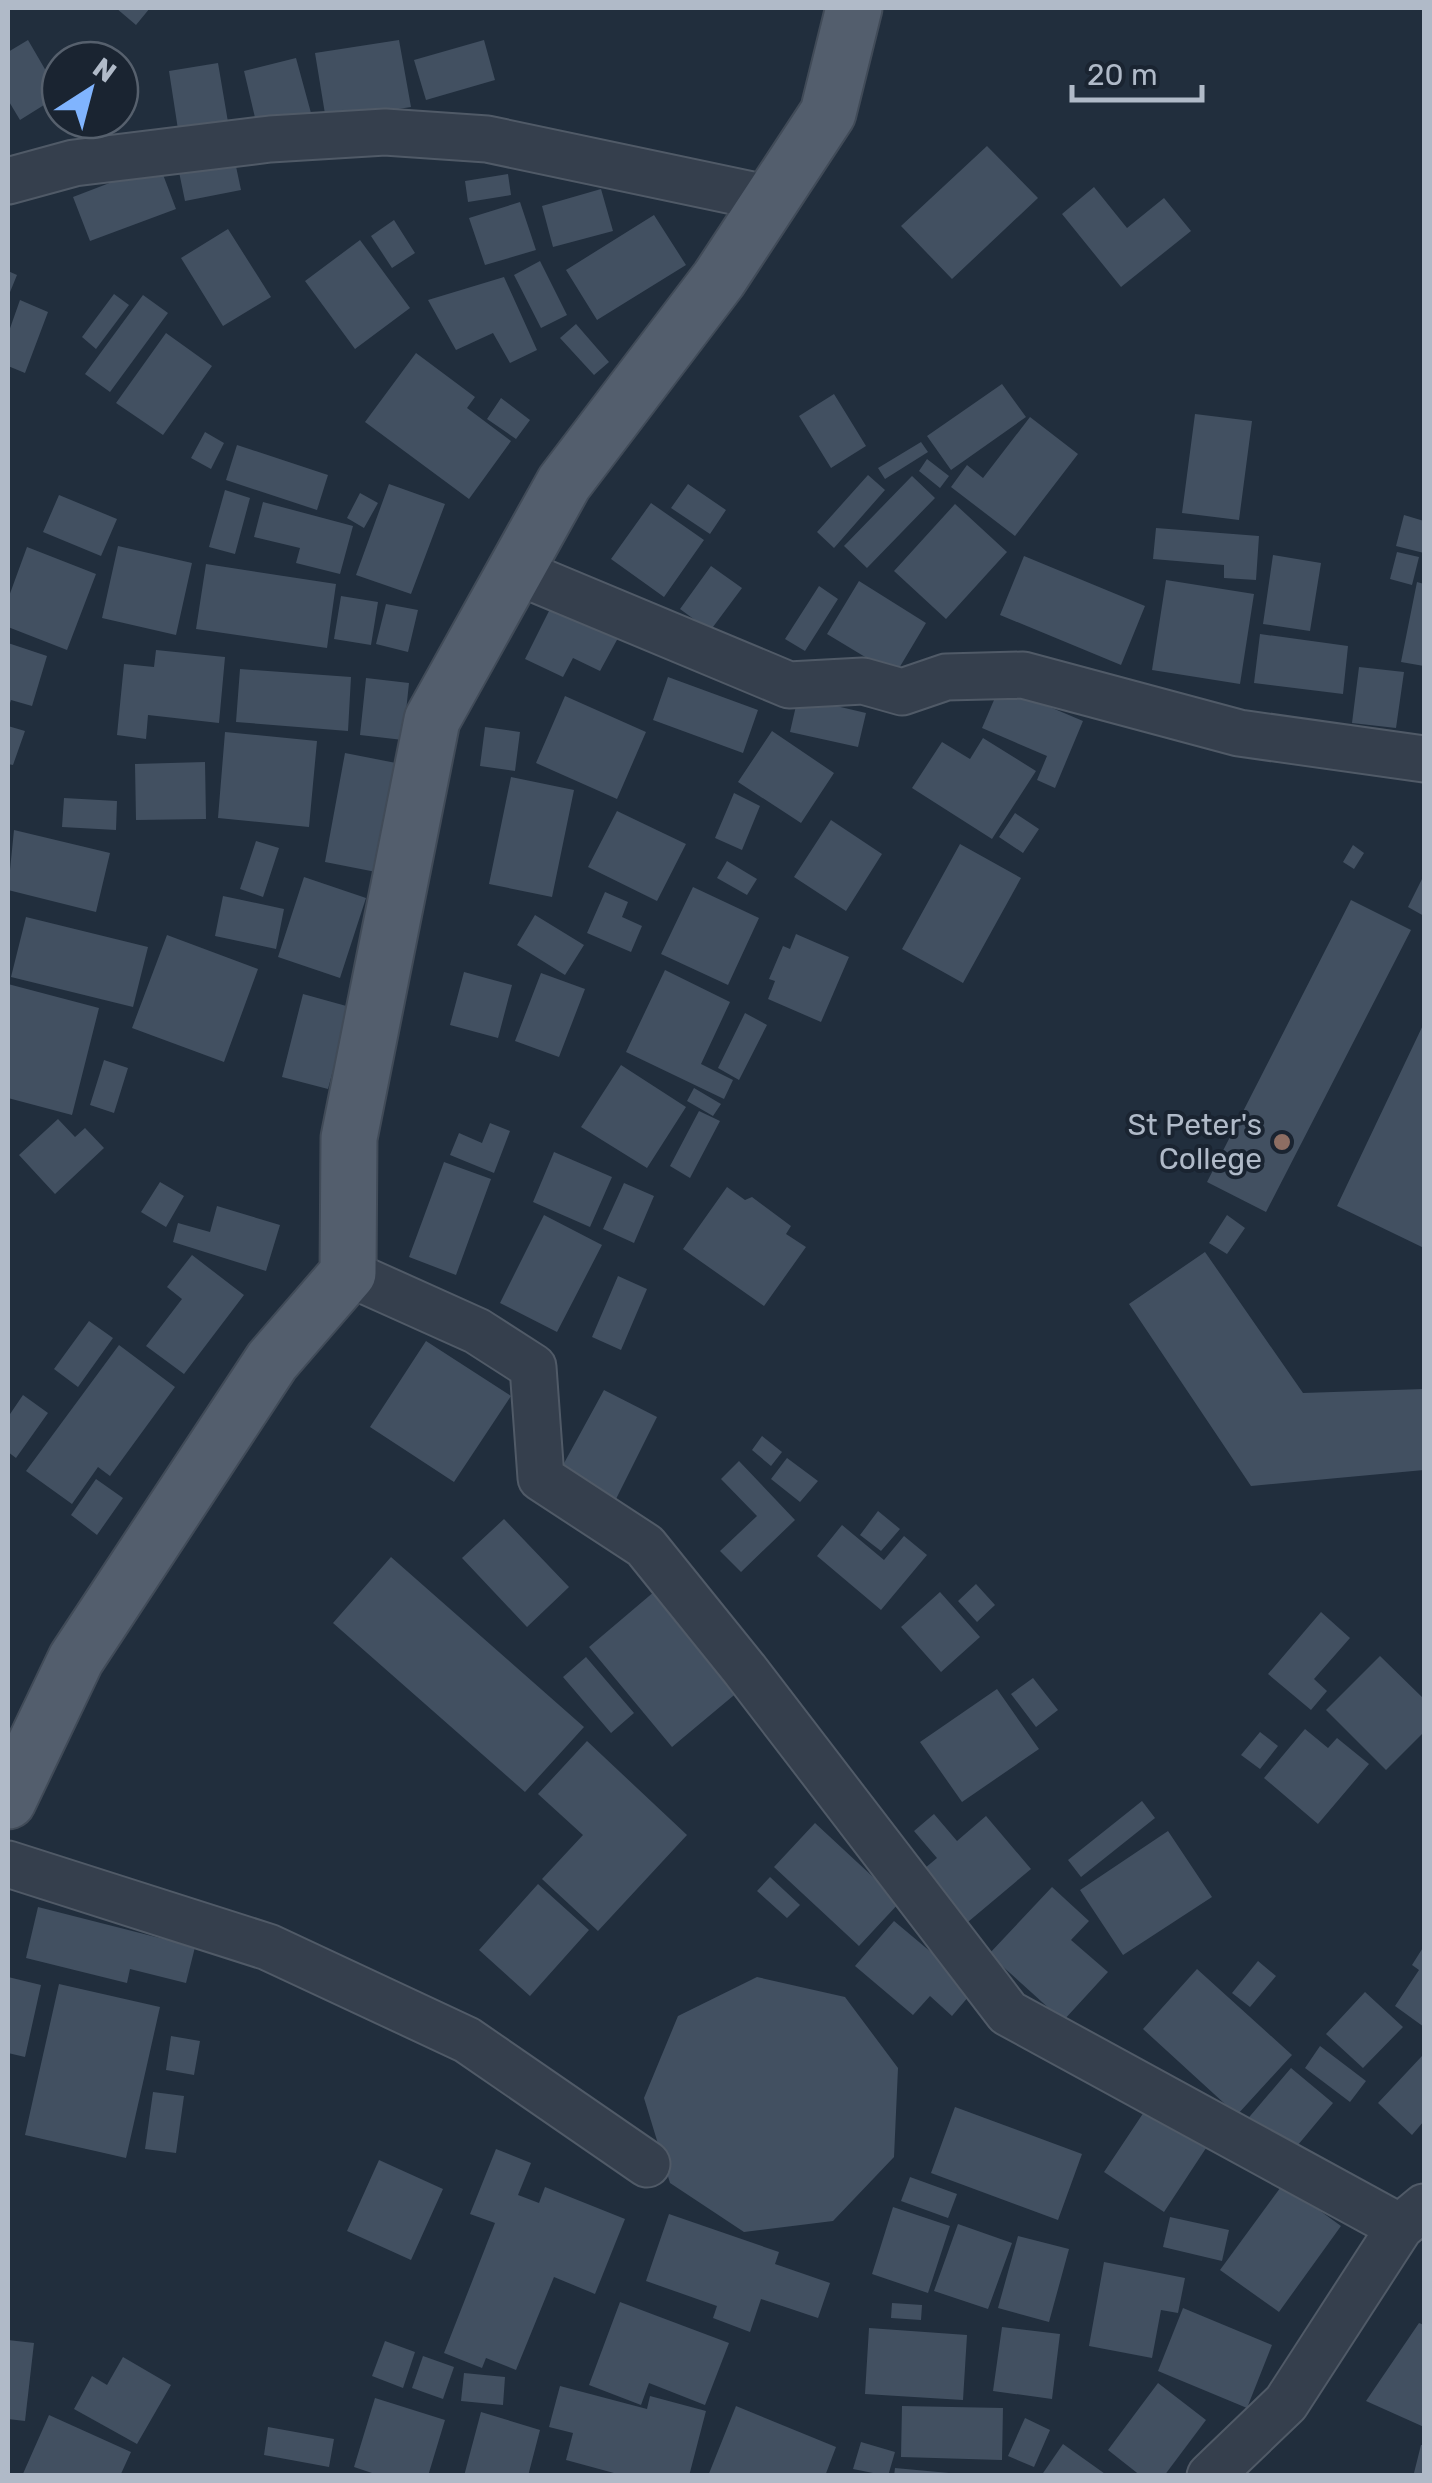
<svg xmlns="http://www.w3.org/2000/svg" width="1432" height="2483" font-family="Rubik,sans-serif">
	<rect width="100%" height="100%" fill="#212e3d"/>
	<path fill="#425061" d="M116,8H150L136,25Z
		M28,40L60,95L20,120L8,100V52Z
		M399,40L411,107L326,120L315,53Z
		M484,40L495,80L426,100L414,60Z
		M296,58L311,113L257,126L244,71Z
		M218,63L229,128L179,136L169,71Z
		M987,146L1038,198L952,279L901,226Z
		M234,157L241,190L185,201L178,167Z
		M159,164L176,209L90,241L73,197Z
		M508,174L511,195L468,202L465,181Z
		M1094,187L1127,228L1164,198L1191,231L1121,287L1062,214Z
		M601,189L613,231L553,247L542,206Z
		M520,202L536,250L485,265L469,218Z
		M654,215L686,265L597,320L566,270Z
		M394,220L415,253L392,268L371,236Z
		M228,229L271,297L223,326L181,258Z
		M360,240L410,308L355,349L305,281Z
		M540,261L567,315L541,328L514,275Z
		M8,271L17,275L8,297Z
		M504,277L537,350L510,363L493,333L456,350L428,300Z
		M114,294L129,305L96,349L82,337Z
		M143,295L168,313L110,392L85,374Z
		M20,300L48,312L25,373L8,366V334Z
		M576,324L609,362L594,375L560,338Z
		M166,333L212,366L163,435L116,403Z
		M416,353L475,397L467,408L511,441L469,499L365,422Z
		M1002,384L1026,417L951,470L927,436Z
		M834,394L866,446L831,468L799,416Z
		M501,398L530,420L516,439L487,419Z
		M1195,414L1252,421L1239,520L1182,513Z
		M1030,417L1078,454L1015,536L951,487L967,465L983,478Z
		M205,432L224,443L211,469L191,458Z
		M921,442L928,452L885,479L878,468Z
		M237,445L328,475L317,510L226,480Z
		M927,459L949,476L940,488L919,471Z
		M868,475L885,490L834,548L817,532Z
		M912,476L935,498L867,568L844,546Z
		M389,484L445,504L411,594L356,575Z
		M688,484L726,510L710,534L671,508Z
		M225,490L250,498L235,554L209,547Z
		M360,493L378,503L364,528L347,518Z
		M59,495L117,519L101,556L43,532Z
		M263,502L353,526L340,574L296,563L300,548L254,537Z
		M651,503L704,540L664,597L611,559Z
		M955,504L1007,552L946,619L894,571Z
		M1404,515L1424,521V553L1396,546Z
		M1156,528L1259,536L1256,580L1224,578V565L1153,559Z
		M118,546L192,563L176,635L102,618Z
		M27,547L96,574L67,650L8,627V599Z
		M1397,552L1419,557L1412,585L1390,579Z
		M1273,555L1321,563L1310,631L1263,624Z
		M1024,556L1145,606L1121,665L1000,615Z
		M206,564L336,584L327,648L196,629Z
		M711,566L742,588L710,631L680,609Z
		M1166,580L1254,594L1240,684L1152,670Z
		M859,581L926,623L895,675L827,634Z
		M1417,582L1424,584V666L1401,662Z
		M819,586L838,599L805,651L785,639Z
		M341,596L378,602L371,645L334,639Z
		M386,604L418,610L408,652L376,644Z
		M552,605L618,638L600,671L573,658L563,677L525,659Z
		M1260,634L1348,646L1343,694L1254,683Z
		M8,643L47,656L32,706L11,700L8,709Z
		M156,650L225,657L219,723L148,715L146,739L117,735L124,664L154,667Z
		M1359,667L1404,672L1396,728L1352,723Z
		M240,669L351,677L348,731L236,722Z
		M668,677L758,710L743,753L653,720Z
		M366,678L409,683L403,740L360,735Z
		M1000,686L1083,721L1055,788L1037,780L1047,756L982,728Z
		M565,696L646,732L617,799L536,763Z
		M798,697L866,713L858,747L790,732Z
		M8,726L25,731L13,765L8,764Z
		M485,727L520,732L515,771L480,766Z
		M772,731L834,773L801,823L738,782Z
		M225,732L317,741L309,827L218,818Z
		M983,738L1036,771L992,839L912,788L942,742L970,759Z
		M345,753L396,763L376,872L325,862Z
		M205,762L206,819L136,820L135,764Z
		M511,777L574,790L552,897L489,884Z
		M734,793L760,806L742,850L715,838Z
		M64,798L117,801L116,830L62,827Z
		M617,811L686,844L657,901L588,867Z
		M1015,813L1039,829L1023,853L999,837Z
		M831,820L882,854L846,911L794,877Z
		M14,830L110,853L96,912L8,890Z
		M256,841L279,848L263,897L240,889Z
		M960,844L1021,878L963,983L902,949Z
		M1353,845L1364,853L1354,869L1343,862Z
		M727,861L757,879L747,895L717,878Z
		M1424,875V916L1408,907Z
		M304,877L366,898L340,978L278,957Z
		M693,887L759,918L728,985L661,954Z
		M605,892L628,902L622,917L642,926L631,952L587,933Z
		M223,896L284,909L276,949L215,936Z
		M1351,900L1411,930L1266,1212L1207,1182Z
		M535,915L584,945L565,975L517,945Z
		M26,917L148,947L133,1007L11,977Z
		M796,934L849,957L821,1022L768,999L775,981L769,979L783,946L790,949Z
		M167,935L258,969L224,1062L132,1028Z
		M665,970L730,1002L701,1064L733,1080L724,1099L626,1052Z
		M464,972L512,985L498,1038L450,1025Z
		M541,973L585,989L559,1057L515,1041Z
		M8,984L99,1008L72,1115L8,1098Z
		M303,994L350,1007L328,1089L282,1077Z
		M745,1013L767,1025L739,1080L718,1068Z
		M1424,1023V1248L1337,1206Z
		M104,1060L128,1068L114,1113L90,1105Z
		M621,1065L686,1107L647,1168L581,1127Z
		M694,1088L721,1104L713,1116L687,1101Z
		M699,1111L720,1121L690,1178L670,1166Z
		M58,1119L75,1137L85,1128L104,1148L55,1194L19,1155Z
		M490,1123L510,1131L494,1173L450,1155L459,1133L482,1143Z
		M554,1152L612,1177L590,1227L533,1202Z
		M444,1162L491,1179L456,1275L409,1257Z
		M160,1182L184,1196L166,1227L141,1212Z
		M624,1183L654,1196L634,1243L603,1229Z
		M727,1187L745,1200L752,1197L791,1226L786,1234L806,1247L764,1306L683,1249Z
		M217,1206L280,1225L266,1271L173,1242L178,1223L210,1232Z
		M544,1215L602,1245L557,1332L500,1303Z
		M1227,1215L1245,1228L1227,1254L1209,1243Z
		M1205,1252L1303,1393L1424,1389V1470L1251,1486L1129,1304Z
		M192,1255L244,1295L184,1374L146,1346L182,1299L167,1287Z
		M618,1276L647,1289L621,1350L592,1337Z
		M89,1321L113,1338L78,1387L54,1369Z
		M426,1341L511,1396L454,1482L370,1427Z
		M119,1345L175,1387L110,1476L98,1467L72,1504L26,1471Z
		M604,1390L657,1417L613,1505L557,1476Z
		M23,1395L48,1413L16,1458L8,1452V1417Z
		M762,1436L782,1452L771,1466L752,1450Z
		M787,1458L818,1481L800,1502L771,1479Z
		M739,1461L795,1520L741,1572L720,1551L757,1516L721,1479Z
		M96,1479L123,1498L97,1535L71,1515Z
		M878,1511L900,1529L881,1551L860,1535Z
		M504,1519L569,1587L527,1627L462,1558Z
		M842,1525L884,1560L904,1536L927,1555L881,1610L817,1556Z
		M391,1557L584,1727L525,1792L333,1623Z
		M976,1584L995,1605L977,1622L958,1601Z
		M655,1591L739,1691L672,1747L589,1647Z
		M940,1592L980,1637L941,1672L901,1627Z
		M1321,1612L1350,1638L1314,1679L1327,1691L1311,1710L1268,1674Z
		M1380,1656L1424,1699V1732L1386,1770L1326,1710Z
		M586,1657L634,1713L611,1733L563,1677Z
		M1033,1678L1058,1710L1036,1727L1011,1694Z
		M997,1689L1039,1749L962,1802L920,1742Z
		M1305,1729L1328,1748L1337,1738L1369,1764L1318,1824L1264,1778Z
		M1260,1732L1278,1746L1260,1769L1241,1755Z
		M587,1741L687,1835L598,1931L542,1879L583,1835L538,1794Z
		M1142,1801L1155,1818L1081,1877L1068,1860Z
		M934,1814L957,1841L986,1816L1031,1869L956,1932L912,1879L937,1858L914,1831Z
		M815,1823L900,1902L859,1946L774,1867Z
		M1168,1831L1212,1897L1123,1955L1080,1890Z
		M770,1877L800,1905L787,1918L757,1891Z
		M538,1884L589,1930L530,1996L479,1950Z
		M1052,1887L1089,1921L1071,1940L1108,1972L1063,2021L989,1954Z
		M38,1907L195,1947L186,1983L130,1969L127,1983L26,1958Z
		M894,1921L975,1989L952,2016L930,1996L913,2015L855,1966Z
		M1424,1946V2027L1395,2006L1419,1970L1412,1965Z
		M1258,1961L1276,1976L1250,2007L1232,1993Z
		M1197,1969L1292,2055L1237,2115L1143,2029Z
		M8,1977L41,1985L25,2057L8,2053Z
		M757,1977L845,1997L898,2068L894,2157L833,2221L744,2232L670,2183L644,2098L678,2016Z
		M59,1984L160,2007L126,2158L25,2135Z
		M1365,1992L1403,2027L1363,2068L1326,2034Z
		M171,2036L200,2041L194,2075L166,2070Z
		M1320,2046L1366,2081L1350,2102L1305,2068Z
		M1422,2056L1424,2121L1412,2135L1378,2103Z
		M1291,2068L1333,2103L1287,2158L1245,2122Z
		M153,2092L184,2096L176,2153L145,2149Z
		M1152,2100L1212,2139L1164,2212L1104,2172Z
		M955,2107L1082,2154L1058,2220L931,2173Z
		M496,2149L531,2163L518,2195L539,2203L545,2187L625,2219L595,2294L554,2277L516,2370L486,2358L482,2368L444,2353L495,2223L470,2214Z
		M379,2160L443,2189L411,2260L347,2231Z
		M910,2177L957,2194L948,2218L901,2201Z
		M1283,2184L1341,2226L1279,2312L1220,2270Z
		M893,2207L950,2226L928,2293L872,2274Z
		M669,2214L779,2252L775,2264L830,2283L818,2318L761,2299L750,2332L713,2318L717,2306L646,2281Z
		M1170,2217L1229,2230L1222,2261L1163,2247Z
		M958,2224L1012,2243L988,2309L934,2291Z
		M1018,2236L1069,2249L1049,2322L998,2308Z
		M1104,2262L1185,2278L1178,2313L1161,2310L1152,2358L1089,2346Z
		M620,2302L729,2343L705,2405L649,2383L641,2405L589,2385Z
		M892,2303L922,2305L921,2320L891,2318Z
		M1183,2308L1272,2345L1247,2408L1158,2371Z
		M1419,2323L1424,2325V2427L1366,2401Z
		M1002,2327L1060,2334L1052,2399L993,2391Z
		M869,2328L967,2335L963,2400L865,2394Z
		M8,2340L34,2343L25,2421L8,2419Z
		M385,2341L415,2352L403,2388L372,2376Z
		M423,2356L454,2367L443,2399L412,2388Z
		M123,2357L171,2385L137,2444L74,2409L92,2376L107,2385Z
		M464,2373L505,2377L503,2405L461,2401Z
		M1158,2383L1206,2420L1164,2476H1141L1108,2450Z
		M560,2386L647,2409L650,2396L706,2411L689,2476H625L566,2460L573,2433L549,2427Z
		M375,2398L445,2420L428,2476H381L354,2467Z
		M736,2406L836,2447L825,2476H708Z
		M902,2406L1003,2408L1002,2460L901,2457Z
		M481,2412L540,2430L528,2476H464Z
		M49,2415L131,2452L120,2476H22Z
		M1025,2418L1050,2430L1034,2467L1008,2456Z
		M268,2427L334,2439L329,2467L264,2455Z
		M861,2442L895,2452L888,2476L853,2469Z
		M1063,2444L1108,2476H1041Z
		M1421,2445H1424V2476L1414,2473Z
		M895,2468L949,2473V2476H894Z"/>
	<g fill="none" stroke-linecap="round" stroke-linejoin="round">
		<defs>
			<path id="minor" d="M8,181L74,163L270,139L385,132L487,139L771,199
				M516,571L789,685L863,681L902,692L946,677L1023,675L1239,733L1424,759
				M348,1273L477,1331L533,1367L541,1478L645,1546L745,1670L1008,2013L1400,2227
				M8,1864L268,1947L467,2040L647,2164
				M1210,2476L1286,2403L1400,2227L1424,2207"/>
			<path id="major" d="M8,1801L76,1659L272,1361L348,1273L349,1138L432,720L564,483L719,279L828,113L854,8"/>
		</defs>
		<use href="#minor" stroke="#505a67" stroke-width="49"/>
		<use href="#major" stroke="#414b58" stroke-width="59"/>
		<use href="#minor" stroke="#353f4d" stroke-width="45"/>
		<use href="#major" stroke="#535e6d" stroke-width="55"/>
	</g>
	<circle fill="#8d6e63" stroke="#1a2431" stroke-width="4" cx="1282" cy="1142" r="10"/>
	<g text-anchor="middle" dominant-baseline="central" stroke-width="8" stroke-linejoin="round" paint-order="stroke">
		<g font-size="30" fill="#b0bac8" stroke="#1a2431" text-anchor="end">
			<text x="1262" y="1125">St Peter's<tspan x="1262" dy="34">College</tspan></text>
		</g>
	</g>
	<rect width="1432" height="2483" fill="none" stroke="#b0bac8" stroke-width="20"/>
	<g transform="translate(90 90) rotate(36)"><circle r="48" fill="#1a2431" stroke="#56606d" stroke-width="2.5"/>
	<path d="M0-8L18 38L0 25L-18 38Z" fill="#80b4fe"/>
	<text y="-15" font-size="28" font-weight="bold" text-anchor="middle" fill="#b0bac8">N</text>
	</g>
	<path d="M1072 85v15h130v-15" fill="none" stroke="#b0bac8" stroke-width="5"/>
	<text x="1087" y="85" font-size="30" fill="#b0bac8" stroke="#1a2431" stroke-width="8" paint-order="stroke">20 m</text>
</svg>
